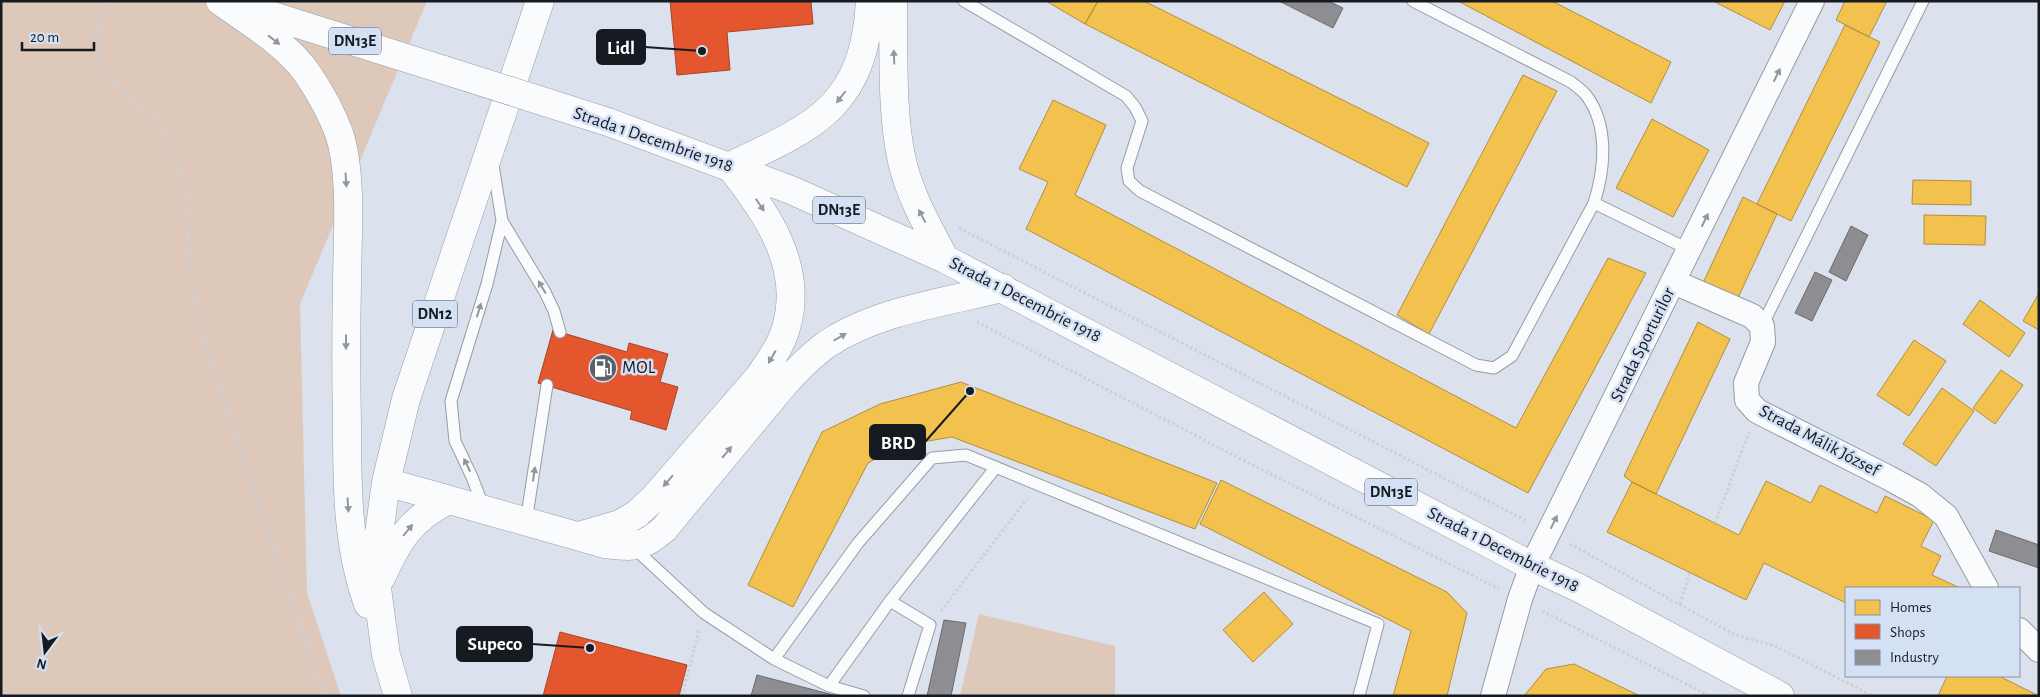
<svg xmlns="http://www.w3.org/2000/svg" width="2040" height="697" font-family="'Alegreya Sans',sans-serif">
	<rect width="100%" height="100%" fill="#dce2ed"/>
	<path fill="#dec8ba" d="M1,1H427L300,304L307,593L341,696H1Z
		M979,614L1115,646V696H960Z"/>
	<path fill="#f2c14e" stroke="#b08f41" d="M1046,1H1098L1085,24Z
		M1098,1H1144L1429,143L1407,187L1085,24Z
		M1458,1H1552L1671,62L1651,103Z
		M1713,1H1785L1770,30Z
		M1845,1H1887L1869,37L1836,20Z
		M1845,25L1880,42L1791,221L1757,204Z
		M1523,75L1557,91L1429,334L1397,315Z
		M1053,100L1106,125L1075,195L1516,428L1608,258L1646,273L1528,493L1026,229L1048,182L1019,169Z
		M1652,119L1709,150L1673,217L1616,188Z
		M1913,180L1971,181V205L1912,204Z
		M1743,197L1777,214L1737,300L1703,283Z
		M1924,215L1986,216L1985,245L1924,244Z
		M2039,293V330L2023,321Z
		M1980,300L2025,333L2009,357L1963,324Z
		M1698,322L1730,339L1656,494L1632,482L1624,476Z
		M1914,340L1946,361L1909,416L1877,395Z
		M2001,370L2023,385L1995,424L1973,408Z
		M961,382L1217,483L1195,529L952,437L898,446L868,463L793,607L748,585L822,432L880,404Z
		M1942,388L1974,411L1936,466L1903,444Z
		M1221,480L1447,592L1467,613L1447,696H1393L1411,631L1200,524Z
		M1766,481L1811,503L1820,485L1877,513L1885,496L1934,520L1921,546L1941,556L1932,575L1960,588H1846V603L1764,563L1746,600L1607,532L1632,482L1739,535Z
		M1264,592L1293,624L1253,662L1223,630Z
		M1574,664L1640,696H1524L1546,669Z
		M1947,676H1999L2039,696H1938Z"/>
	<path fill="#e4572e" stroke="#a6452a" d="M670,1H811L813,24L727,32L730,70L677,75Z
		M553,330L627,352L629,343L668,354L660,382L678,387L666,430L630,419L632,411L538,383Z
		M560,632L687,665L679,696H543Z"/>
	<path fill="#8d8d92" stroke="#696b70" d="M1279,1H1328L1343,8L1333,28Z
		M1851,226L1868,235L1846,281L1829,272Z
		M1815,272L1832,280L1812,321L1795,313Z
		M1996,530L2039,545V568L1989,551Z
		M944,620L966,623L951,696H927Z
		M757,675L837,696H751Z"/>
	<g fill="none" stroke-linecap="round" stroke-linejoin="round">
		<defs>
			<path id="service" d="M964,1L1126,96L1135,107L1142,121L1127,168L1129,181L1140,191L1476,365L1494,368L1512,356L1594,203C1605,169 1609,125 1586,95C1582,90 1576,86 1571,82L1413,1
				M493,165L502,221L545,292L554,311L560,332
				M1594,203L1690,250
				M1762,326L1923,1
				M483,506L472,477L455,441L451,401L487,284L502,221
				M526,522L547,385
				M634,548L704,613L774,659L858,543L932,458L966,455L1378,624L1359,696
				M774,659L829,686L864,696
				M829,686L890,601
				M908,696L930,625L890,601L996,467"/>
			<path id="minor" d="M1674,282L1752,316L1762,326L1763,342L1746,383L1747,400L1757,411L1889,478L1920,495L1946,516L1986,588
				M2019,630L2039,650
				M1493,696L1520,599L1532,566L1812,1"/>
			<path id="primary" d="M220,1C249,22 287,44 307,73C320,92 331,112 339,133C353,176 347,239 347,284C346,331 346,378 347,424C347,485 347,546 368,604
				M893,1C894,51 891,113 902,161C910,196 928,227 945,259
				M238,5L444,70
				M608,122L791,190L945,259L1532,566L1579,588L1780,696
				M730,166C816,126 864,106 870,1
				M386,482L605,544C634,547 641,549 664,529L780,389C794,373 809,357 827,344C877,311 945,302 1003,288
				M579,536L620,524L637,514L654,498L758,378C769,362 781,346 786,328C804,267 767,213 731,168
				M381,578C399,539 409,521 448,500
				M398,696L386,655L377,588V549L386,482L406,399L540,1"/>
		</defs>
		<use href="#service" stroke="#979ca4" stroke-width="13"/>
		<use href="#minor" stroke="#979ca4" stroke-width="26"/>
		<use href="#primary" stroke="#979ca4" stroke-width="29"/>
		<path stroke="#ced0d3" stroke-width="3" stroke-dasharray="2.5 2.5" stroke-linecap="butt" d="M106,1L96,37L101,66L119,89L142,108L158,117L185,188L192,287L213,367L324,696
			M959,228L1527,521
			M977,322L1237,457L1499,589
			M1715,523L1749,432
			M1570,544L1735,635L1775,646L1873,696
			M1680,604L1690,573
			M941,611L1027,499
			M1542,611L1710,696
			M682,696L699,630"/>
		<use href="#service" stroke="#fafbfc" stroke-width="11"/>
		<use href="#minor" stroke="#fafbfc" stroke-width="24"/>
		<use href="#primary" stroke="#fafbfc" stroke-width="28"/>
		<defs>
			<path id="primary-bridge" d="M444,70L608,122"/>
		</defs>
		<use href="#primary-bridge" stroke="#979ca4" stroke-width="29" stroke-linecap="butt"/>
		<use href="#primary-bridge" stroke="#fafbfc" stroke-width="28"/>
	</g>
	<defs><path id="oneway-solid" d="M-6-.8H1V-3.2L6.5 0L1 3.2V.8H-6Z" transform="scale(1.25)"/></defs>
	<g fill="#93969a">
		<use href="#oneway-solid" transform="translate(274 40) rotate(38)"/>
		<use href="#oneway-solid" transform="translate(894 57) rotate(-92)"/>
		<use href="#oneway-solid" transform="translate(1777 75) rotate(-64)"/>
		<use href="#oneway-solid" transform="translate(841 97) rotate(128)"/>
		<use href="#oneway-solid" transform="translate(346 180) rotate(86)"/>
		<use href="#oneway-solid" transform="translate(760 205) rotate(56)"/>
		<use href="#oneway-solid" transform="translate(922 216) rotate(-118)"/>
		<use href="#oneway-solid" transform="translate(1705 220) rotate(-64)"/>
		<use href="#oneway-solid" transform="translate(542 287) rotate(-120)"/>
		<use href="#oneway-solid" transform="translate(479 310) rotate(-73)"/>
		<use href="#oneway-solid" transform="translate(840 337) rotate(-30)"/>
		<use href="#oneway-solid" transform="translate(346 342) rotate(90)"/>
		<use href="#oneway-solid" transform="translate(772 357) rotate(120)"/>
		<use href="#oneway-solid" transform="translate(727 452) rotate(-50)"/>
		<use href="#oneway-solid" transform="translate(467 465) rotate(-116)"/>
		<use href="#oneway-solid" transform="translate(534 474) rotate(-82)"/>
		<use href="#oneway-solid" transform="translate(668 481) rotate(131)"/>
		<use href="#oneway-solid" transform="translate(348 505) rotate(86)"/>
		<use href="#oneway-solid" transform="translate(1554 522) rotate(-64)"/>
		<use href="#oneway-solid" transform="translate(408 530) rotate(-51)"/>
	</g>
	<defs>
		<symbol id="fuel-disc" viewBox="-11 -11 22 22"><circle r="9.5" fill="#5b6169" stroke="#d4e1f5"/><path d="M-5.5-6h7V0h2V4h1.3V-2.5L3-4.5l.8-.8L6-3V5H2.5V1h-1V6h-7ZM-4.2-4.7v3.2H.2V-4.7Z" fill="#fff"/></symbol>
	</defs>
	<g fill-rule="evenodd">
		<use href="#fuel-disc" x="587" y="352" width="32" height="32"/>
	</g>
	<g text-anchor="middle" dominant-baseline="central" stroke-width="5" stroke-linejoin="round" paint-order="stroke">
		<g fill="#d4e1f5" stroke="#4f5661" stroke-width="1">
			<rect x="329" y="27.5" width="52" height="27" rx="4"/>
			<rect x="813" y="196.5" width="52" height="27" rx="4"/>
			<rect x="412.5" y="300.5" width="45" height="27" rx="4"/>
			<rect x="1365" y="478.5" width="52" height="27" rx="4"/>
		</g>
		<g font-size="16" font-weight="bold" fill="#161b22">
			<text x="355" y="41">DN13E</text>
			<text x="839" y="210">DN13E</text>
			<text x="435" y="314">DN12</text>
			<text x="1391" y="492">DN13E</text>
		</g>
		<g font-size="18" fill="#161b22" stroke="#d4e1f5">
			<text transform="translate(653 140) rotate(19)">Strada 1 Decembrie 1918</text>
			<text transform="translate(1025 300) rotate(27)">Strada 1 Decembrie 1918</text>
			<text transform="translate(1643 345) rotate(-64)">Strada Sporturilor</text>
			<text transform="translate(1819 441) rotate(28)">Strada Málik József</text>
			<text transform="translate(1503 550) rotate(27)">Strada 1 Decembrie 1918</text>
		</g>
		<g font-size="18" fill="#161b22" stroke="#d4e1f5" text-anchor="start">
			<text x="622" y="368">MOL</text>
		</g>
	</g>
	<path fill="none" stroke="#161b22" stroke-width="2" d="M702 51L645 47M970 391L925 442M590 648L532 644"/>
	<g fill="#161b22" stroke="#d4e1f5" stroke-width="2">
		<circle cx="702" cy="51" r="5"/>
		<circle cx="970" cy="391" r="5"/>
		<circle cx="590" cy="648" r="5"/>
	</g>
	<g fill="#161b22" stroke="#161b22" stroke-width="2">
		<rect x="597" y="30" width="48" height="34" rx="5"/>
		<rect x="870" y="425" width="55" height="34" rx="5"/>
		<rect x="457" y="627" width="75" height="34" rx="5"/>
	</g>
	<g font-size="19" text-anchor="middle" font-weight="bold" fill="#fff">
		<text x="621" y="54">Lidl</text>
		<text x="898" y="449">BRD</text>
		<text x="495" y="650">Supeco</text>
	</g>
	<rect width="2040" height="697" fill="none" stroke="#161b22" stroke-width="5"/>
	<rect x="1845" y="587" width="175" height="90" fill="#d4e1f5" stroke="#8892a1"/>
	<rect x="1855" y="600" width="25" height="15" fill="#f2c14e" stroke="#8892a1"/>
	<text x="1890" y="612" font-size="15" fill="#161b22">Homes</text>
	<rect x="1855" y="624" width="25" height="15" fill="#e4572e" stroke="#8892a1"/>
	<text x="1890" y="637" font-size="15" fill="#161b22">Shops</text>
	<rect x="1855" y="650" width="25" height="15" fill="#8d8d92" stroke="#8892a1"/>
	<text x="1890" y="662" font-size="15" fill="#161b22">Industry</text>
	<g transform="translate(45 652) rotate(195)" stroke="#d4e1f5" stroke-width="4" paint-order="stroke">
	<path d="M0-4L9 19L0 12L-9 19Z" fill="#161b22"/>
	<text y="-8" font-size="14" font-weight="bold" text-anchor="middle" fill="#161b22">N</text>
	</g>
	<path d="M22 42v8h72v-8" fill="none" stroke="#161b22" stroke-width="2.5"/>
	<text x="30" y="42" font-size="15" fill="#161b22" stroke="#d4e1f5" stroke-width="4" paint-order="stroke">20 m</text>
</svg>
